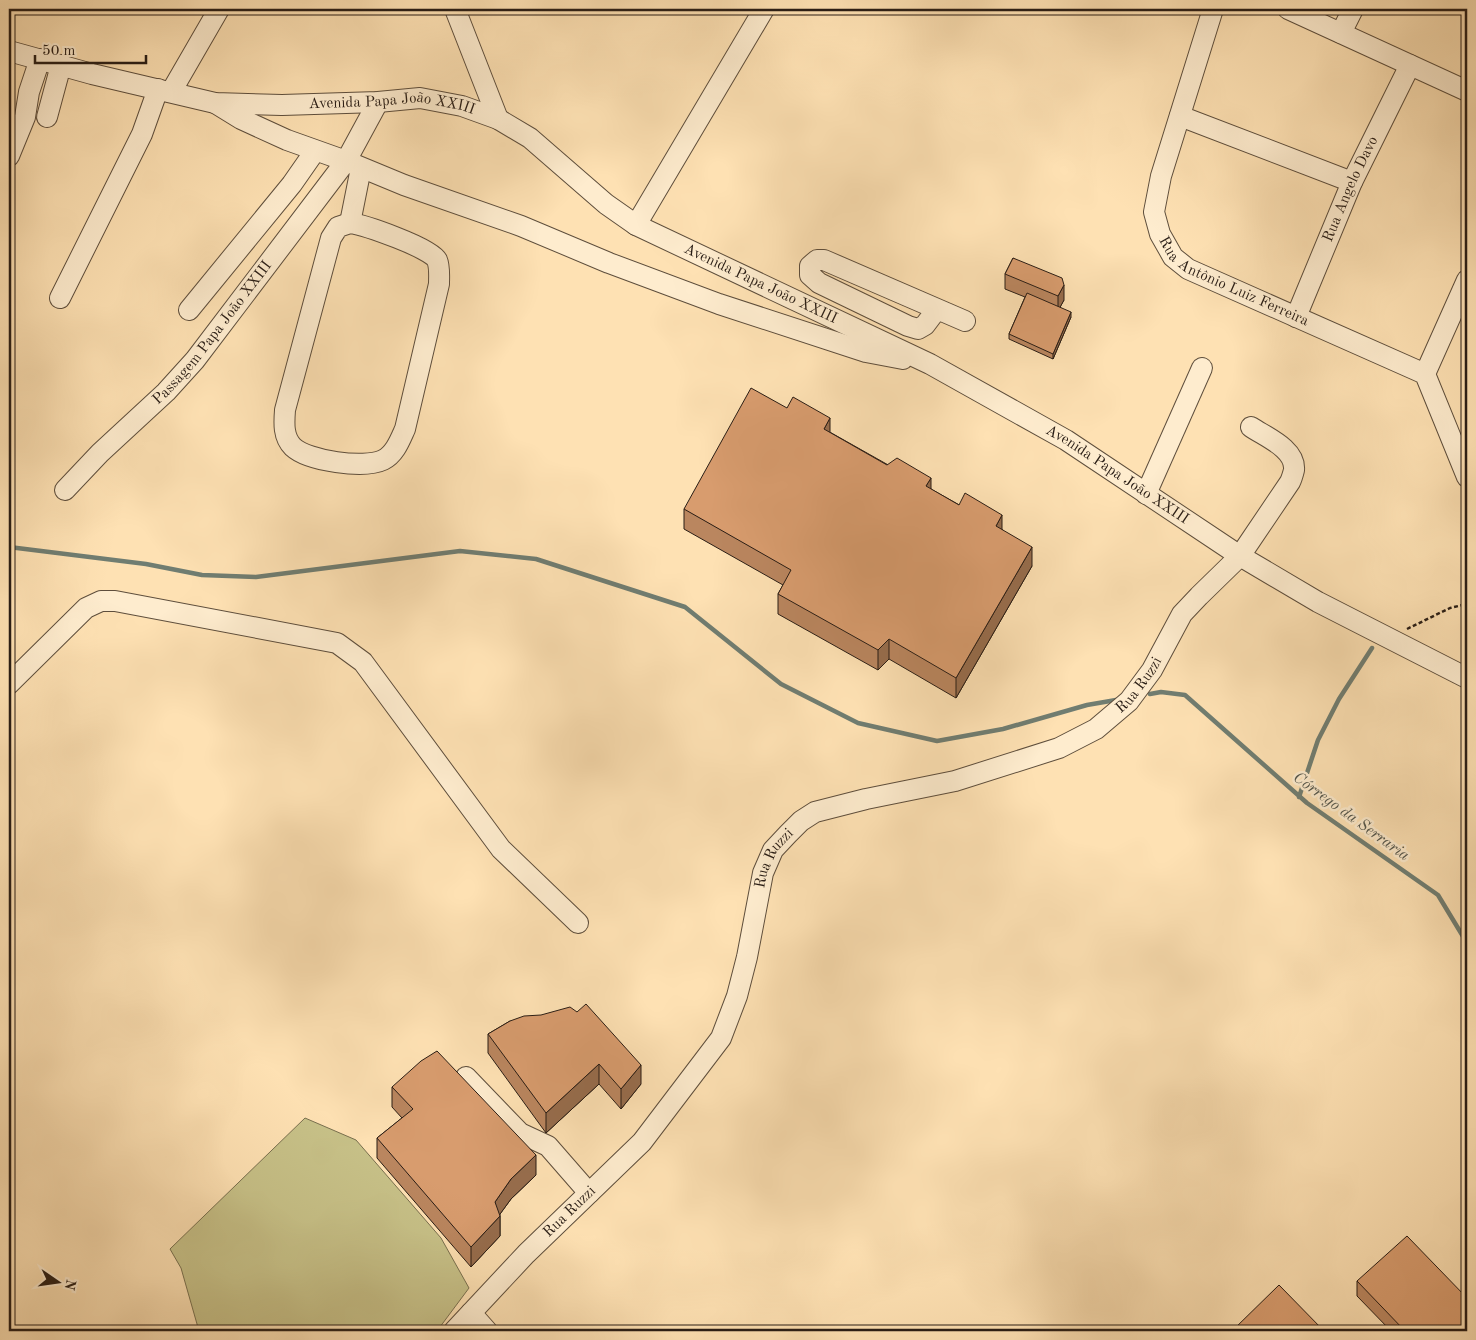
<svg xmlns="http://www.w3.org/2000/svg" width="1476" height="1340" font-family="'Old Standard TT',serif">
	<rect width="100%" height="100%" fill="#fee1b3"/>
	<filter id="stains"><feTurbulence type="fractalNoise" baseFrequency=".004" numOctaves="4"/><feColorMatrix values="0 0 0 0 .2 0 0 0 0 .09 0 0 0 0 .02 0 0 0 .5 -.17"/></filter>
	<radialGradient id="worn" r=".72"><stop offset=".6" stop-color="#630" stop-opacity="0"/><stop offset="1" stop-color="#630" stop-opacity=".3"/></radialGradient>
	<path fill="#c7c188" stroke="#786f4e" d="M305,1118L356,1140L441,1238L469,1288L437,1331H199L181,1268L170,1249Z"/>
	<g fill="none" stroke-linecap="round" stroke-linejoin="round">
		<path stroke="#707d71" stroke-width="4.5" d="M9,547L146,564L202,575L256,577L460,551L536,559L685,607L781,684L858,723L937,741L1003,729L1087,705L1116,700
			M1150,694L1161,692L1185,695L1307,803L1438,895L1467,943
			M1299,797L1318,740L1339,699L1372,648"/>
		<defs>
			<g id="minor">
				<path d="M455,9L498,119"/>
				<path id="s1" d="M1213,9L1161,176L1154,212L1160,234L1173,257L1188,269L1425,374L1467,477"/>
				<path d="M1288,9L1467,91"/>
				<path d="M1341,33L1353,9"/>
				<path id="s2" d="M9,51L92,74L215,103L282,105L378,102L420,98L462,106L498,119L530,138L606,204L636,225L930,364L1066,440L1240,556L1318,602L1467,678"/>
				<path d="M171,92L219,9"/>
				<path d="M215,103L241,119L287,140L346,161L404,185L521,226L609,263L719,304L866,352L903,359"/>
				<path d="M1180,116L1352,182"/>
				<path d="M47,117L61,65"/>
				<path d="M9,156L25,117L29,92L40,59"/>
				<path d="M350,223C365,225 431,248 437,260C440,267 439,276 439,284L405,429C400,440 395,454 383,460C364,469 308,461 293,447C283,437 284,423 285,410L331,238L338,227Z"/>
				<path d="M350,223L361,168"/>
				<path d="M636,225L764,9"/>
				<path d="M60,298L142,134L158,89"/>
				<path d="M937,309L925,325L918,329L908,326L819,283L810,275V266L817,260H824L965,321"/>
				<path d="M189,310L292,184L315,151"/>
				<path id="s3" d="M1296,317L1352,182L1410,65"/>
				<path d="M1425,374L1467,280"/>
				<path id="s4" d="M65,490L100,453L166,392L195,360L346,161L378,102"/>
				<path d="M1146,494L1202,368"/>
				<path d="M9,684L86,608L101,601H115L337,643L363,662L501,849L578,923"/>
				<path d="M466,1077L520,1133L548,1146L589,1193"/>
				<path d="M471,1313L487,1331"/>
				<path id="s5" d="M454,1331L526,1254L642,1142L721,1038L737,996L747,957L763,873L773,850L788,834L801,821L815,812L866,799L955,781L1059,748L1096,729L1129,701L1152,670L1182,614L1199,596L1240,556L1290,482C1292,478 1293,474 1294,470C1296,449 1266,437 1251,427"/>
			</g>
		</defs>
		<use href="#minor" stroke="#5e4e3c" stroke-width="22"/>
		<path stroke="#291d15" stroke-width="2.5" stroke-dasharray="4 2.5" stroke-linecap="butt" d="M1407,629L1450,608L1467,604"/>
		<use href="#minor" stroke="#feecce" stroke-width="20"/>
	</g>
	<path fill="#ba865f" stroke="#291d15" d="M1013,258L1064,300L1060,307L1071,317L1053,359L1009,339V334L1025,297L1005,289V274Z
		M1467,401V437L1464,429V409Z
		M787,408L1002,529L1032,566L956,698L889,659L878,670L778,614V594L783,585L684,529V509Z
		M510,1021L641,1084L621,1109L599,1084L546,1133L488,1053V1034Z
		M392,1087L536,1175L511,1199L500,1214V1236L471,1267L377,1158V1138L402,1118L392,1107Z
		M1357,1281L1467,1331H1391L1357,1296Z"/>
	<path fill="#976d4d" stroke="#291d15" d="M1064,285V300L1058,311V296Z
		M1071,312V317L1053,359V354Z
		M830,418V438L824,429Z
		M931,478V497L926,486Z
		M1002,515V535L996,526Z
		M1032,547V566L956,698V678Z
		M889,639V659L878,670V650Z
		M599,1064V1084L546,1133V1113Z
		M641,1065V1084L621,1109V1089Z
		M536,1155V1175L511,1199L495,1221V1202L511,1179Z
		M500,1216V1236L471,1267V1247Z"/>
	<path fill="#d89c6e" stroke="#291d15" d="M1013,258L1062,278L1064,285L1058,296L1005,274Z
		M1027,293L1071,312L1053,354L1009,334Z
		M751,388L787,408L793,397L830,418L824,429L887,465L897,458L931,478L926,486L959,505L965,493L1002,515L996,526L1032,547L956,678L889,639L878,650L778,594L791,570L684,509Z
		M1467,401V417L1464,409Z
		M586,1004L641,1065L621,1089L599,1064L546,1113L488,1034L510,1021L524,1016L541,1015L570,1007L577,1012Z
		M437,1051L536,1155L511,1179L495,1202L500,1216L471,1247L377,1138L413,1109L392,1087L421,1061Z
		M1407,1236L1467,1298V1331H1405L1357,1281Z
		M1279,1285L1324,1331H1232Z"/>
	<g text-anchor="middle" dominant-baseline="central" stroke-width="5" stroke-linejoin="round" paint-order="stroke">
		<g font-size="15" fill="#291d15" stroke="#feecce">
			<text stroke="none"><textPath href="#s2" startOffset="390">Avenida Papa João XXIII</textPath></text>
			<text stroke="none"><textPath href="#s3" startOffset="139">Rua Angelo Davo</textPath></text>
			<text stroke="none"><textPath href="#s1" startOffset="325">Rua Antônio Luiz Ferreira</textPath></text>
			<text stroke="none"><textPath href="#s2" startOffset="811">Avenida Papa João XXIII</textPath></text>
			<text stroke="none"><textPath href="#s4" startOffset="216">Passagem Papa João XXIII</textPath></text>
			<text stroke="none"><textPath href="#s2" startOffset="1216">Avenida Papa João XXIII</textPath></text>
			<text stroke="none"><textPath href="#s5" startOffset="1006">Rua Ruzzi</textPath></text>
			<text stroke="none"><textPath href="#s5" startOffset="586">Rua Ruzzi</textPath></text>
			<text stroke="none"><textPath href="#s5" startOffset="166">Rua Ruzzi</textPath></text>
		</g>
		<g font-size="16" font-style="italic" fill="#53554b" stroke="#feecce">
			<text transform="translate(1351 817) rotate(36)">Córrego da Serraria</text>
		</g>
	</g>
	<rect width="1476" height="1340" fill="none" stroke="#fee1b3" stroke-width="30"/>
	<rect x="10" y="10" width="1456" height="1320" fill="none" stroke="#291d15" stroke-width="2.5"/>
	<rect x="15" y="15" width="1446" height="1310" fill="none" stroke="#291d15"/>
	<g transform="translate(58 1282) rotate(103)" stroke="#feecce" stroke-width="4" paint-order="stroke">
	<path d="M0-4L9 19L0 12L-9 19Z" fill="#291d15"/>
	<text y="-8" font-size="14" font-weight="bold" text-anchor="middle" fill="#291d15">N</text>
	</g>
	<path d="M35 55v8h111v-8" fill="none" stroke="#291d15" stroke-width="2.5"/>
	<text x="42" y="55" font-size="15" fill="#291d15" stroke="#feecce" stroke-width="4" paint-order="stroke">50 m</text>
	<rect width="100%" height="100%" filter="url(#stains)"/>
	<rect width="100%" height="100%" fill="url(#worn)"/>
</svg>
